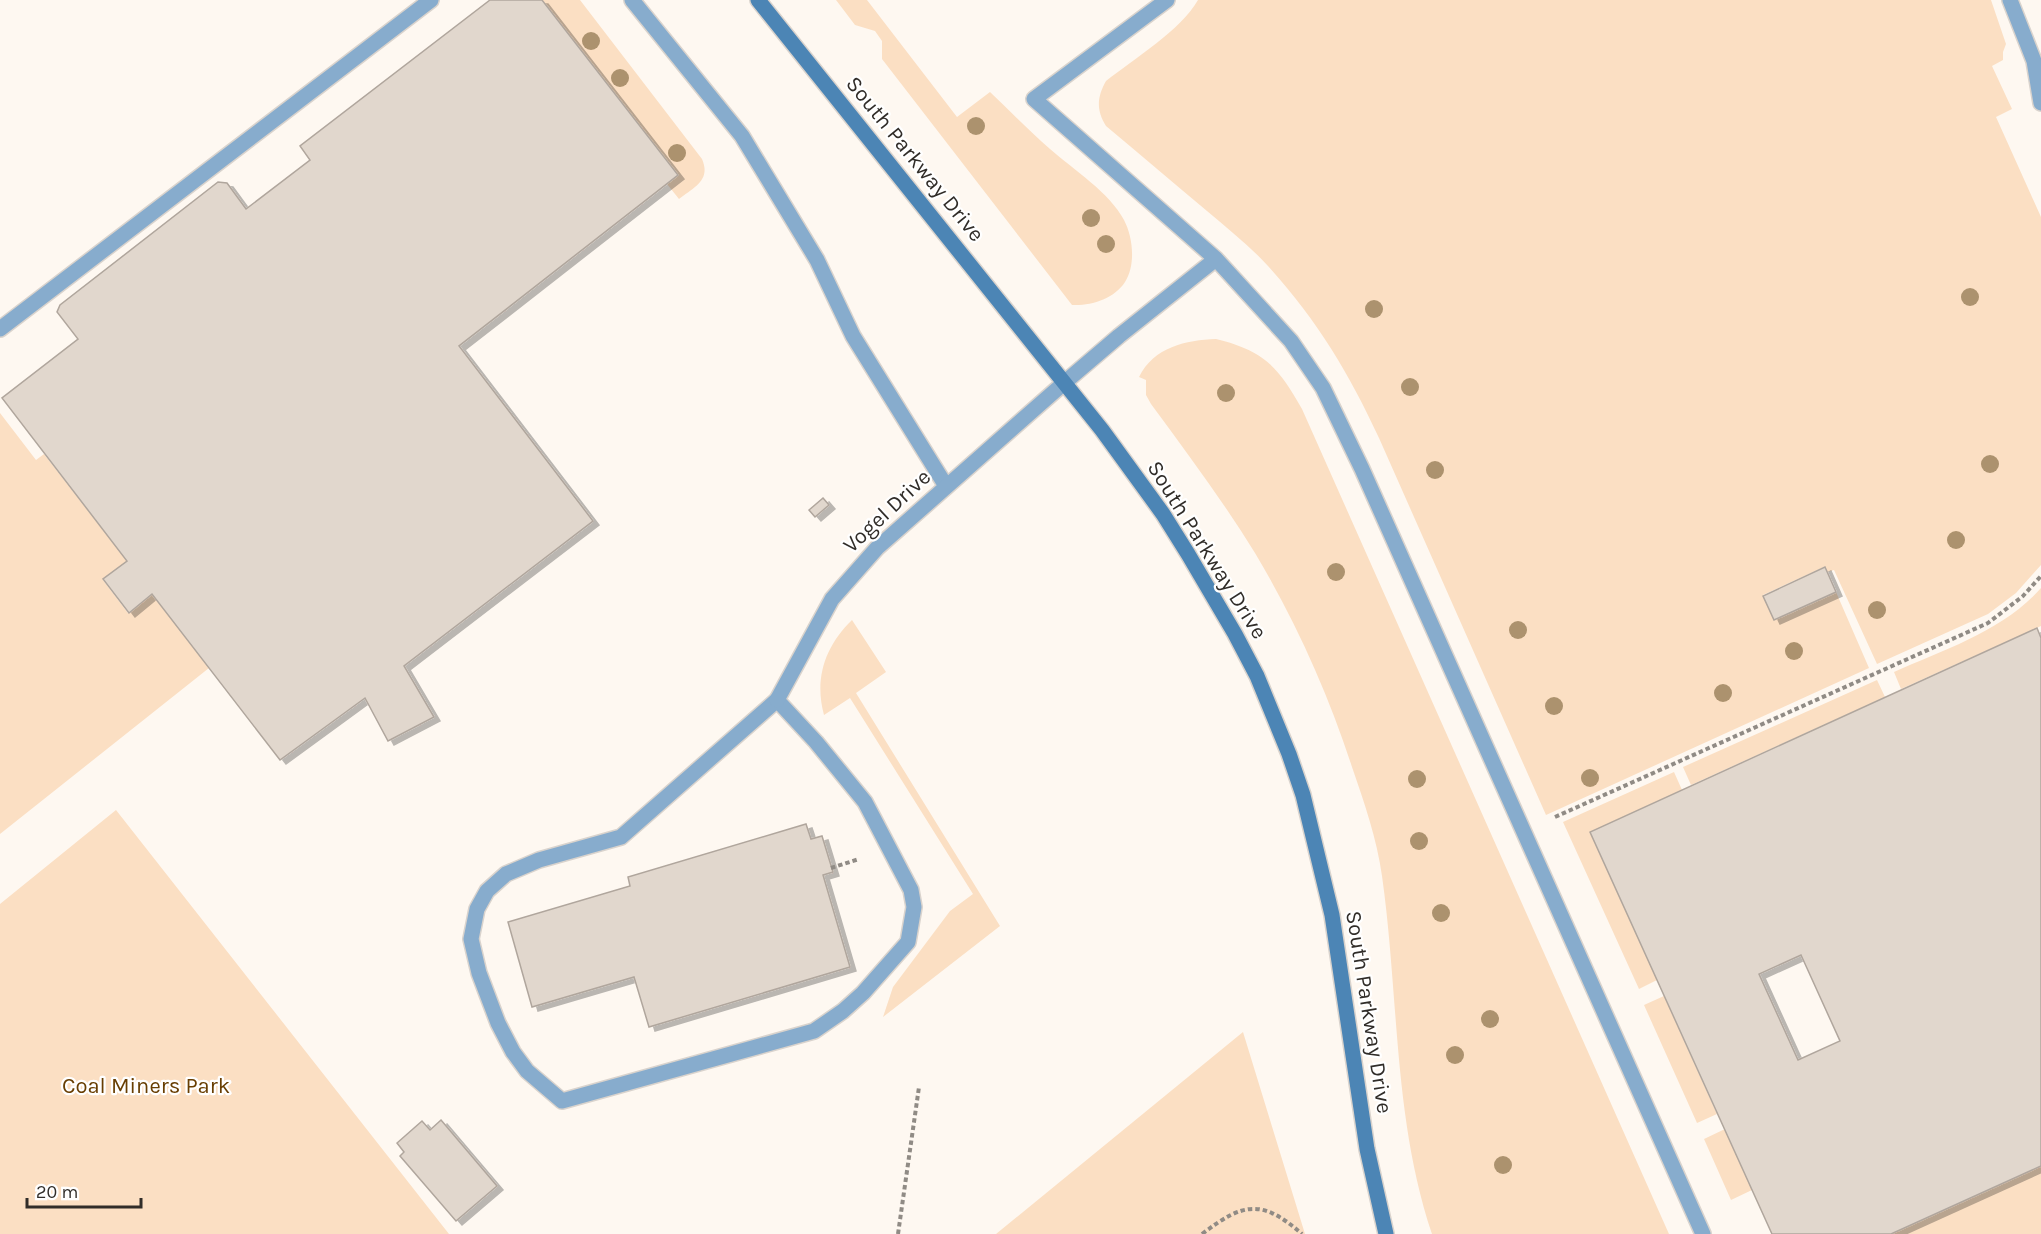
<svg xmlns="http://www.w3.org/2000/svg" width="2041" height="1234" font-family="Karla,sans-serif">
	<defs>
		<filter id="shadow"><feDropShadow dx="6" dy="4" stdDeviation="0" flood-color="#0004"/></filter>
	</defs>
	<rect width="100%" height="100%" fill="#fef8f1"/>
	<path fill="#fbdfc3" d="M542,0H580L702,159C711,180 695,187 679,199L667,184L677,175Z
		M836,0H867L957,117L990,92C1010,111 1029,131 1050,149C1073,169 1110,193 1124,220C1133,237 1136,265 1125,282C1114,299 1091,306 1072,305L882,59V41L875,31L855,25Z
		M1198,0H1991L2006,44L2003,52V60L1992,66L2012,109L1996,117L2041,217V565L2016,593L1988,614L1877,664L1834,570L1827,572L1824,567L1763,595L1774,620L1836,592L1869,668L1546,815L1379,438C1349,373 1317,320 1268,266C1250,246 1228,229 1207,211C1173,183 1140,154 1106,126C1096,110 1097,97 1106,81C1134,59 1181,30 1198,0Z
		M1216,339C1265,351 1278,367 1302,409L1669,1234H1432C1393,1118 1399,996 1382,876C1377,839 1364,802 1352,767C1328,693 1295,620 1255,553C1223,501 1187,453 1151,404L1146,395V380L1139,377C1154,347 1186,340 1216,339Z
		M0,413L36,460L44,454L127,561L103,580L128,613L152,594L209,668L0,834Z
		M2041,588V626L1901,689L1894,672C1945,649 2003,631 2041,588Z
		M852,620L886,672L856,693L1000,926L883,1017L893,987L950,911L973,894L850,698L824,715C814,679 825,646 852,620Z
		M1877,680L1885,697L1691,785L1683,767Z
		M1674,772L1682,790L1590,832L1657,980L1639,989L1563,822Z
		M116,810L449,1234H0V904Z
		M1664,996L1717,1114L1697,1123L1644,1005Z
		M1243,1032L1305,1234H996Z
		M1725,1129L1752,1190L1731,1200L1704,1139Z
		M2041,1166V1234H1891Z"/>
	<path fill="#e1d7cd" stroke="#b0a69d" stroke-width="1.5" fill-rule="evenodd" filter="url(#shadow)" d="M490,0H542L678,175L459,346L593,521L404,666L434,717L388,741L365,698L280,760L152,594L129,613L103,579L127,561L2,398L78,339L57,312L60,305L218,182L227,183L246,209L310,160L300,146Z
		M823,498L829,505L815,517L809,510Z
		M1825,567L1836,592L1774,620L1763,596Z
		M2037,628L2041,638V1166L1891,1234H1772L1590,832ZM1801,955L1840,1041L1798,1060L1759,974Z
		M806,824L811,839L822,836L833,872L823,875L850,967L649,1027L634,977L532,1007L508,922L630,886L628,877Z
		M441,1120L497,1186L456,1221L400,1156L404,1152L397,1143L422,1121L430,1130Z"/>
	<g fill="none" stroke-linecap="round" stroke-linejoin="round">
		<defs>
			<path id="lane" d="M632,0L742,136L817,260L853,336L946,486
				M1167,0L1034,99L1216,259L1291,341L1323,388L1362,469L1703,1234
				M2010,0L2034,61L2041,103
				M0,329L431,0
				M1064,383L1119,336L1216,259
				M777,700L816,742L865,802L911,890L914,907L908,942L863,993L843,1011L814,1031L562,1101L527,1071L513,1052L498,1023L479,973L471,939L477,909L487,891L506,874L539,860L621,837Z"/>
			<path id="street" d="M777,700L832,599L877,548L1064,383"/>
			<path id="secondary" d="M758,0L1102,430L1163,514L1188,554L1235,634L1257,676L1289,754L1303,795L1332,915L1367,1149L1386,1234"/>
		</defs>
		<use href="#lane" stroke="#d9d3cd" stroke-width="18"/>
		<use href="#street" stroke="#d9d3cd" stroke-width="18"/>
		<use href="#secondary" stroke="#d9d3cd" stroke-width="18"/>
		<path stroke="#908b85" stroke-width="4" stroke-dasharray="4.5 3" stroke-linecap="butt" d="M1555,817L1988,623L2023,596L2041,576
			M831,868L859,859
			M898,1234L919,1087
			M1202,1234C1244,1202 1262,1199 1302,1234"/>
		<use href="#lane" stroke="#87accd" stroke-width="15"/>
		<use href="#street" stroke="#87accd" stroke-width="15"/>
		<use href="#secondary" stroke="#4c85b5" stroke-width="15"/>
	</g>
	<g fill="#ac926e">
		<circle cx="591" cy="41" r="9"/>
		<circle cx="620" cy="78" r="9"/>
		<circle cx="976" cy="126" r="9"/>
		<circle cx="677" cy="153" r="9"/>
		<circle cx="1091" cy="218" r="9"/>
		<circle cx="1106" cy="244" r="9"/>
		<circle cx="1970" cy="297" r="9"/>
		<circle cx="1374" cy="309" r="9"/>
		<circle cx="1410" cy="387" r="9"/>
		<circle cx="1226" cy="393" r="9"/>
		<circle cx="1990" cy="464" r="9"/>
		<circle cx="1435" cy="470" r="9"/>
		<circle cx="1956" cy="540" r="9"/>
		<circle cx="1336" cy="572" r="9"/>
		<circle cx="1877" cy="610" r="9"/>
		<circle cx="1518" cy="630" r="9"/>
		<circle cx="1794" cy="651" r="9"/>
		<circle cx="1723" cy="693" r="9"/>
		<circle cx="1554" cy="706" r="9"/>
		<circle cx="1590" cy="778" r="9"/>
		<circle cx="1417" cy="779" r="9"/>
		<circle cx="1419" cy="841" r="9"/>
		<circle cx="1441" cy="913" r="9"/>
		<circle cx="1490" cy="1019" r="9"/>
		<circle cx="1455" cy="1055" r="9"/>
		<circle cx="1503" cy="1165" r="9"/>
	</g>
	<g text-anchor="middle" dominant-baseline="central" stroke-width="4.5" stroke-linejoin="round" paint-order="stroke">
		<g font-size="22" fill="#312d29" stroke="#fff">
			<text transform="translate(915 159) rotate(51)">South Parkway Drive</text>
			<text transform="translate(887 511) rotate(-43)">Vogel Drive</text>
			<text transform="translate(1207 550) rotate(58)">South Parkway Drive</text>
			<text transform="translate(1369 1012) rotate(81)">South Parkway Drive</text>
		</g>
		<g font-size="22" fill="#683e02" stroke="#fff">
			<text x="146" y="1086">Coal Miners Park</text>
		</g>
	</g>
	<path d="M27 1198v9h114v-9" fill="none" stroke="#312d29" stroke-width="3"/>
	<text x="36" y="1198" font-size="18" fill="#312d29" stroke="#ffffff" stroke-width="4.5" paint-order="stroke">20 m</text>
</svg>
